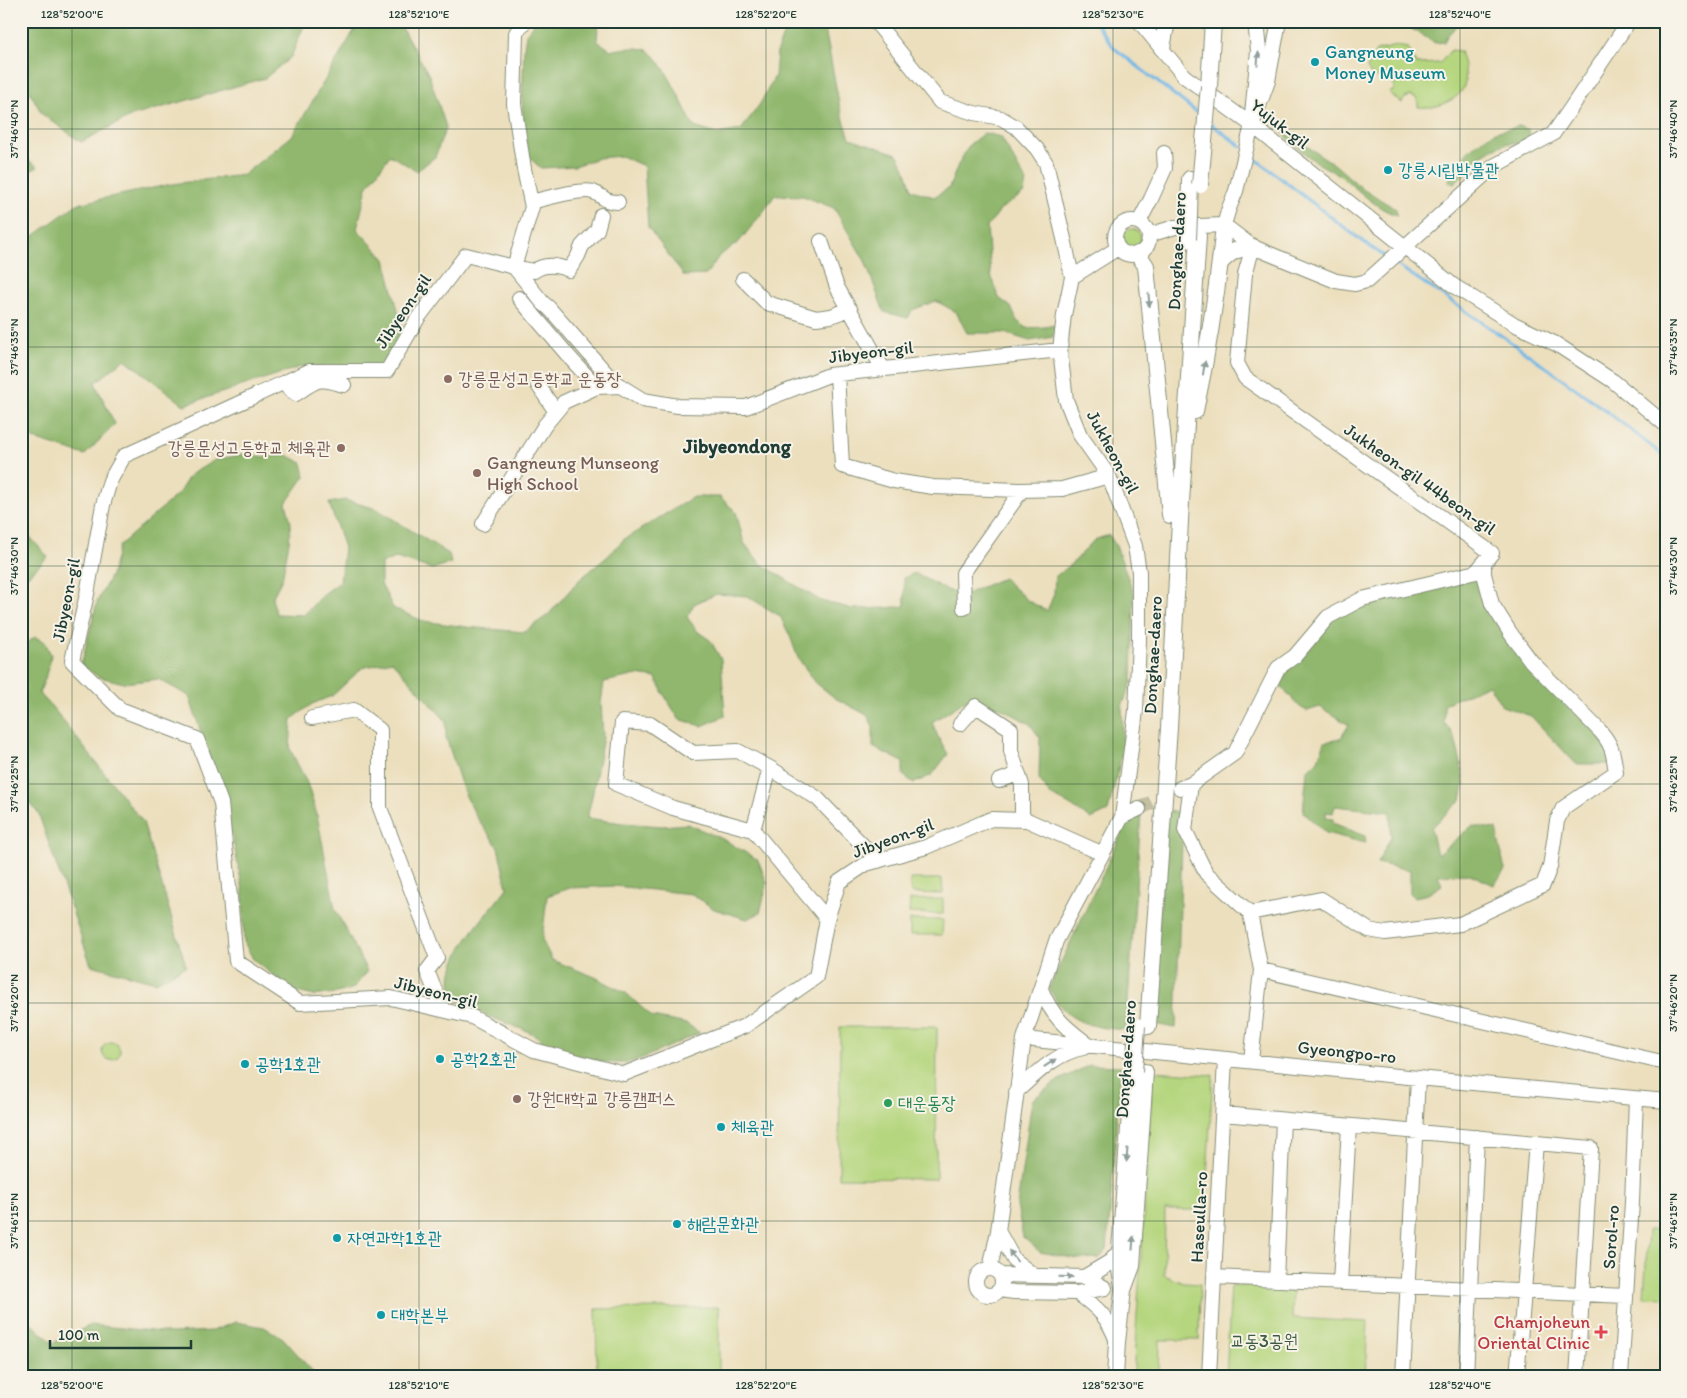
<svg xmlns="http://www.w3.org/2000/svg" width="1687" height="1398" font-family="Itim,'Poor Story',sans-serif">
	<rect width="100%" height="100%" fill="#f7f3e8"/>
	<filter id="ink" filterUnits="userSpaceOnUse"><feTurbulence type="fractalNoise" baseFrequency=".02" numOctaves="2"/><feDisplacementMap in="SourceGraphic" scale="10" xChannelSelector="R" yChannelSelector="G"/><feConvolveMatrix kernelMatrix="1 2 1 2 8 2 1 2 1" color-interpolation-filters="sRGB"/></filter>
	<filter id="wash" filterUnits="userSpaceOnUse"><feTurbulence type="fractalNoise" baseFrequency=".0096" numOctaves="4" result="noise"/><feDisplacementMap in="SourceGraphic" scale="20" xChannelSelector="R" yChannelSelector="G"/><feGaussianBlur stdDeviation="1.12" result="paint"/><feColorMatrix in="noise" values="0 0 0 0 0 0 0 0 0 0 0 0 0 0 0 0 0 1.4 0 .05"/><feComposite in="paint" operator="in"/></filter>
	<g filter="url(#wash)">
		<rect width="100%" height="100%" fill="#ecdfbd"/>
		<path fill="#b5d67e" stroke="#6a8a59" d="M1396,46L1408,48L1416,64L1440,63L1451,50L1460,51C1467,74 1472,92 1445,103C1437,107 1427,108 1418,107V102L1416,98L1411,96L1405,98L1402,103L1389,93L1394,90C1395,75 1385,74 1373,78L1367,68L1376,51Z
			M1123 238a9 9 0 1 1 18 0a9 9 0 1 1-18 0Z
			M910,879H942L943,894L911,893Z
			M943,899V914L909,913L910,900Z
			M910,920H943L942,935H910Z
			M840,1027H937L936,1179L839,1178Z
			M102 1051a9 9 0 1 1 18 0a9 9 0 1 1-18 0Z
			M1153,1071L1213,1075L1205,1210H1165L1164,1275L1184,1283L1200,1284L1199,1340H1160L1159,1377H1133Z
			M1648,1230L1666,1231V1298L1644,1297Z
			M1231,1285L1293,1288L1292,1318L1368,1322L1365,1377H1226Z
			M719,1307V1377H597L596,1309Z"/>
		<path fill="#90b76d" stroke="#587a50" d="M21,21H306L291,57L265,78L132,116L81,142L42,114L21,76Z
			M381,21H398L429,75L446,127L435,157L417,171L390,155L367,187L357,229L385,259L402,327L387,371L300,367L184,405L125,359L95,383L115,424L85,455L21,435V242L24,243L77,204L172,184L243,175L292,136L358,24Z
			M536,21H603L598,27L597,41L611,50C622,49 636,46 647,50C663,57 685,110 694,127L717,134L741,130L760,104L775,76L777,52L787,25C804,20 810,18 825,29L840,108L850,138L897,154L905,168L912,190L934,197L949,188L958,165L970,144L984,133L1001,137L1026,181L1024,193L1002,208L987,227L991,275L999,298L1011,307L1017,321L1026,328L1045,327L1055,325L1053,337L1030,341L1004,333H967L956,312L936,301L912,310L908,318L884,312L865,261L834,208L803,196L775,195L763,212L739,242L719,256L706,275L684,276L648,227L644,166L621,156L598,158L575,166L541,168L526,155L522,101L524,48L526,34Z
			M1399,21H1459V22C1454,30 1447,34 1444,42L1435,43Z
			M1278,121L1287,133L1334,164L1364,190L1396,209L1397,215C1376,209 1359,190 1342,177C1335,171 1327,169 1319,164C1303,153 1287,139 1276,124Z
			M1519,126L1529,130L1530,137L1520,142L1504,144L1487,152L1475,160L1468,171L1454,184L1449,182C1450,165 1480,138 1496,132C1503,129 1512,129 1519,126Z
			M21,155L38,167L21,175Z
			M244,454L266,457L285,454L302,463L305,476L286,503L291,523L289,542L282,579L272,598L276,614L304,615L321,596L340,582L344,548L329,503L345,500L377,509L449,554L451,563L432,569L396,558L381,563V584L393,608L423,621L466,627L524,632L548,615L579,580L607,557L623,540L693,497H720L736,512L744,543L761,564L821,601L853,609L885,608L905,606L904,578L914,573L949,591L964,595L1003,578L1027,600L1047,611L1054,594L1055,577L1076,560L1094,540L1109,535L1116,546L1134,594L1132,682L1122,706L1123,750L1108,811L1091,819L1068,804L1050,795L1039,779L1040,738L1030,724L1001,708L968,699L932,722L938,737L948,754L932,775L914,783L903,775V762L873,747V726L867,715L835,698L816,683L798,658L790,636L780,616L747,596L717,594L694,604L687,617L697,631L710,640L721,659L725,716L702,726L679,719L663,693L656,678L637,675L604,682L601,703L603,737L592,797L587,818L623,823L662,826L687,824L721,838L758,860L767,883L760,913L747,919L714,909L692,894L614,886L570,888L547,896L542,940L552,960L595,977L626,993L652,1017L687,1024L700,1033C681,1040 639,1063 622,1063C603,1064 573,1056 555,1050C547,1047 541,1039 533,1034C514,1024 458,1010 452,989C444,956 489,913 507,888L498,847L477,818L463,790L446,737V721L392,661L362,668L332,696L312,704L292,719L290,749L307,783L317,815L335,909L367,971L354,988L337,993L314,996L293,991L253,959L244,942L243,890L227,811L189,696L158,679L124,683L99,677L81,665L97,602L112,573L119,546L178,494L190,475L215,460Z
			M21,527L48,557L21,582Z
			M1479,574L1490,604L1608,744L1611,764H1576L1531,716L1502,706L1489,685L1444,704V722L1455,738L1461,763L1464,785L1461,800L1431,828L1437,855L1472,826L1496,829L1505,870L1494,885L1470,874L1438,875L1442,885L1428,894L1415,897L1410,893V870L1377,863L1391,837L1390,812L1335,806L1333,813L1326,812V818L1333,819V823L1365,836L1366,843L1326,833L1303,812L1307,771L1318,760L1325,742L1340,739L1349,725L1320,707L1307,711L1300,707L1281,686L1291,663L1330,618L1364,601Z
			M35,637L45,642L51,655L45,679L39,693L53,708L143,822L186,966L156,982L91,965L39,815L21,790V647Z
			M1165,811L1183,812L1176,1028L1154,1024Z
			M1141,814L1126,1030C1103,1028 1078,1026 1062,1008C1056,1002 1053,994 1049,988L1127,822Z
			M1090,1065L1121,1066L1107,1250L1100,1258L1078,1259L1040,1252L1023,1237L1017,1206L1032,1100L1059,1080Z
			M21,1314L53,1343L91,1325L172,1333L212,1331L236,1322L264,1327L283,1338L314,1373L281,1371V1377H21Z"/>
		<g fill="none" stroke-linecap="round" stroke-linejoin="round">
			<path stroke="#70b7e7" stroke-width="3" d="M1095,21L1114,48L1200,115
				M1211,124L1242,147
				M1248,153L1362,241L1387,258
				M1394,263C1487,325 1579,387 1666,458"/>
		</g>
	</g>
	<g filter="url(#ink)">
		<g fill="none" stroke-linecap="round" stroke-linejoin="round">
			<path stroke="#c3bfa2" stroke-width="14" stroke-dasharray="14 7" stroke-linecap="butt" d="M1139,809L1172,792"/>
			<defs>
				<path id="minor" d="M525,21L516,33L514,104L524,169L532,207L514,267L534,271C545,263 557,265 569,270L578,256L582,246L597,230L601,215
					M875,21L940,102L974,113L1001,118L1016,127L1037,149L1046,163L1065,243L1072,277
					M1139,21L1184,76L1252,125L1454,286L1514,324L1556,344L1613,381L1666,425
					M531,202C544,199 581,188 593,192C604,196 603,202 618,202
					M1115 238a17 17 0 1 1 34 0a17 17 0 1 1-34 0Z
					M1139,222L1151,199L1165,168L1164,153
					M1224,225L1229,208L1236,191L1252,125L1268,81L1279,21
					M1149,235L1175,227L1224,225L1253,247L1336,281L1355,284L1367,281L1494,166L1553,134L1571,108L1629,21
					M821,241L837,287L883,369
					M743,279L767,303L816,318L831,316L850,309
					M519,298L571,359L597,387
					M1060,350L829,375L746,407L678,406L643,400L614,382L549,308L543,303L514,267L466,255L418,318L387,371H309L124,456L110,481L103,505L87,594L72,661L120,709L197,739L221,803L236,961L300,1003L391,998L472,1017L534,1050L624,1074L745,1026L816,977L827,919L839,882L866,864L926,847L991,819L1027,820L1103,854
					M837,374L842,466L894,481L933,487L1020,490L1062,489L1109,476
					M293,378L289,384V389L296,394C318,379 318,377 344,385
					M538,385L556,412
					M483,524L545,425L564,402L597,387L621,386
					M964,608L963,573L1022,490
					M312,718L354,710L380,730V808L437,958L427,971L443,1010
					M960,724L976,706L1011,729V751L1022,785V820
					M999,781L1018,774
					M1191,784L1185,830L1206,873L1250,913L1261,970L1251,1061
					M1180,788L1191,784L1235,753L1278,668L1295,656L1328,617L1362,599L1476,572L1492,553L1245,378L1237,363L1245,274L1253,247
					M1122,817L1139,809
					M753,830L770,768
					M1250,913L1321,899L1369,930L1385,933L1460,924L1543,885L1550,867L1557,821L1563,808L1616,772C1613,753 1613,746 1600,731L1531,661L1511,634L1492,604L1484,574V563
					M827,919L753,830L673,808L616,784L622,722L650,724L693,753L738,751L770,768L817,798L878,861
					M1261,970L1666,1063
					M1041,989C1052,1017 1066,1028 1090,1046
					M1024,1039L1418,1078L1666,1101
					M1016,1092C1036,1074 1056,1053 1083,1048
					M1223,1114L1591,1148L1577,1377
					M998,1231L1014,1260L1035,1276
					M990,1269L998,1231L1024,1039L1056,941L1122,817L1136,711L1139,640V572L1135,546L1109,476L1080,435L1066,400L1060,350L1064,315L1072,277L1118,248
					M976 1282a13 13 0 1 1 26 0a13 13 0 1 1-26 0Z
					M1215,1277L1625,1296
					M1276,1280L1283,1120
					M1340,1283L1349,1126
					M999,1290L1014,1292L1077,1293L1105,1288L1086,1277L1000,1275
					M1077,1293C1097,1307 1109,1318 1117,1342
					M1209,1377L1225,1059
					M1403,1377L1418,1078
					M1466,1377L1477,1137
					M1517,1377L1536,1143
					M1621,1377L1632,1202L1636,1099"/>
				<path id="major" d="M1162,48L1167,21
					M1209,86L1213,21
					M1252,125L1259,51L1256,21
					M1189,216L1190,179
					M1138,254L1146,266L1170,515
					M1220,263C1231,251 1236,249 1253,247
					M1195,411C1208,350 1218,287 1224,225
					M1148,1026L1169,728L1181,502L1198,236
					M1086,1277L1111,1262L1119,1253
					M1123,1287L1119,1264L1133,1073
					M1115,1377L1117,1342L1123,1290L1132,1266L1145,1072"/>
			</defs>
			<use href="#minor" stroke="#868e78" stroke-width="16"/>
			<use href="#major" stroke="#868e78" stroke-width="18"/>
			<use href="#minor" stroke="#fff" stroke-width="14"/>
			<use href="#major" stroke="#fff" stroke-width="16"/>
			<defs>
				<path id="major-bridge" d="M1200,185L1209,86
					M1188,239L1189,216
					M1134,1072L1137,1026"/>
			</defs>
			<use href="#major-bridge" stroke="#868e78" stroke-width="18" stroke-linecap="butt"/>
			<use href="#major-bridge" stroke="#fff" stroke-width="16"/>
		</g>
		<defs><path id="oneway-solid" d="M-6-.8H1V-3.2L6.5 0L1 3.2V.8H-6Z" transform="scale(1.25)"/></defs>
		<g fill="#8f9e9a">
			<use href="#oneway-solid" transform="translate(1258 59) rotate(-85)"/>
			<use href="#oneway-solid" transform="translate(1149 300) rotate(85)"/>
			<use href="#oneway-solid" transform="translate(1204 368) rotate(-81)"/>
			<use href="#oneway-solid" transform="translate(1050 1063) rotate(-34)"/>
			<use href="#oneway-solid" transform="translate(1127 1155) rotate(94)"/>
			<use href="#oneway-solid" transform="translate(1133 1243) rotate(-86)"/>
			<use href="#oneway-solid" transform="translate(1013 1256) rotate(-127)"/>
			<use href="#oneway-solid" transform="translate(1066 1277) rotate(1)"/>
		</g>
	</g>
	<path fill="none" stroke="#1f3d34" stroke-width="1" stroke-opacity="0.45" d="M72,21V1377M419,21V1377M766,21V1377M1113,21V1377M1460,21V1377M21,129H1666M21,347H1666M21,566H1666M21,784H1666M21,1003H1666M21,1221H1666"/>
	<g fill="#0f9aa8" stroke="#f7f3e8" stroke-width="2">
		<circle cx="1315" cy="62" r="5"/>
		<circle cx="1388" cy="170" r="5"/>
		<circle cx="440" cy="1059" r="5"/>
		<circle cx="245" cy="1064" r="5"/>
		<circle cx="721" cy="1127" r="5"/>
		<circle cx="677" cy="1224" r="5"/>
		<circle cx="337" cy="1238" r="5"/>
		<circle cx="381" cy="1315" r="5"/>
	</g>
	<g fill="#8d6e63" stroke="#f7f3e8" stroke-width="2">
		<circle cx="448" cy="379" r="5"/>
		<circle cx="341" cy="448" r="5"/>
		<circle cx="477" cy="473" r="5"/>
		<circle cx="517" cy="1099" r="5"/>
	</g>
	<circle fill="#2e9e5b" stroke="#f7f3e8" stroke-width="2" cx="888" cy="1103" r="5"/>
	<path fill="#e0444e" stroke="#f7f3e8" stroke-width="2" d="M1598.5 1324.5h5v5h5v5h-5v5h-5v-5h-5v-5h5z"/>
	<g text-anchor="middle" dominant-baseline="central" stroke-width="4" stroke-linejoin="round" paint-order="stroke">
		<g font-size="18" fill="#0d838f" stroke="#f7f3e8" text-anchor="start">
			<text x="1325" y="52">Gangneung<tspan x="1325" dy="21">Money Museum</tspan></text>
			<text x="1398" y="170">강릉시립박물관</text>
			<text x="450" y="1059">공학2호관</text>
			<text x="255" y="1064">공학1호관</text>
			<text x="731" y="1127">체육관</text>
			<text x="687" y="1224">해람문화관</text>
			<text x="347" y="1238">자연과학1호관</text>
			<text x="391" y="1315">대학본부</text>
		</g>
		<g font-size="18" fill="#1f3d34" stroke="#f7f3e8">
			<text transform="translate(1280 124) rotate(38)">Yujuk-gil</text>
			<text transform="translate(1177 251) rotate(-87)">Donghae-daero</text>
			<text transform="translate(403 311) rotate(-56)">Jibyeon-gil</text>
			<text transform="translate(871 352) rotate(-7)">Jibyeon-gil</text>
			<text transform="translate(1113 452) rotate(62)">Jukheon-gil</text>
			<text transform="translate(1420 479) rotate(35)">Jukheon-gil 44beon-gil</text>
			<text transform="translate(66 600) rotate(-79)">Jibyeon-gil</text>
			<text transform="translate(1153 655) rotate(-87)">Donghae-daero</text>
			<text transform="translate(893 838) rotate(-20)">Jibyeon-gil</text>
			<text transform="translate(436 992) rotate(14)">Jibyeon-gil</text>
			<text transform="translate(1347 1052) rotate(6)">Gyeongpo-ro</text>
			<text transform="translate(1126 1059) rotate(-86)">Donghae-daero</text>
			<text transform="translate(1199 1217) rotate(-87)">Haseulla-ro</text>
			<text transform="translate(1611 1237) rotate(-86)">Sorol-ro</text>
		</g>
		<g font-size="18" fill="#785e54" stroke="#f7f3e8" text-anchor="start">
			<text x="458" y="379">강릉문성고등학교 운동장</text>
			<text x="331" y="448" text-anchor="end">강릉문성고등학교 체육관</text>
			<text x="487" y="463">Gangneung Munseong<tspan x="487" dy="21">High School</tspan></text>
			<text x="527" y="1099">강원대학교 강릉캠퍼스</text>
		</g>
		<g font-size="18" fill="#27864d" stroke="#f7f3e8" text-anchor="start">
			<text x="898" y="1103">대운동장</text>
		</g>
		<g font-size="18" fill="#be3a42" stroke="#f7f3e8" text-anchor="end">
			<text x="1590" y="1322">Chamjoheun<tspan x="1590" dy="21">Oriental Clinic</tspan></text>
		</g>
		<g font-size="18" fill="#3d5c43" stroke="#f7f3e8">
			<text x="1264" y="1341">교동3공원</text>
		</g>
		<g font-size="20" font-weight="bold" fill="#1f3d34" stroke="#f7f3e8">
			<text x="737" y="446">Jibyeondong</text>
		</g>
	</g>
	<rect width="1687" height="1398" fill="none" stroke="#f7f3e8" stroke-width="55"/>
	<path d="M50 1340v8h141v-8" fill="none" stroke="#1f3d34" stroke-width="2.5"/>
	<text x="58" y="1340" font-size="15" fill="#1f3d34" stroke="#f7f3e8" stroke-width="4" paint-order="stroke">100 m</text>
	<rect x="28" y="28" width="1632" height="1342" fill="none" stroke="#1f3d34" stroke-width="2"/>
	<g font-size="12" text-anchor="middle" fill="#1f3d34">
		<text x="72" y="18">128°52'00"E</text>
		<text x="419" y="18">128°52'10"E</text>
		<text x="766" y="18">128°52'20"E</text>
		<text x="1113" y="18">128°52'30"E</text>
		<text x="1460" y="18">128°52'40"E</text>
		<text transform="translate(14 129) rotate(-90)" y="4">37°46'40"N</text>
		<text transform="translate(1673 129) rotate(-90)" y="4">37°46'40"N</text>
		<text transform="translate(14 347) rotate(-90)" y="4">37°46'35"N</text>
		<text transform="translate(1673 347) rotate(-90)" y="4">37°46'35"N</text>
		<text transform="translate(14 566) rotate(-90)" y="4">37°46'30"N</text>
		<text transform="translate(1673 566) rotate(-90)" y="4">37°46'30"N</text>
		<text transform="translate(14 784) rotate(-90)" y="4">37°46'25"N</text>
		<text transform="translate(1673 784) rotate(-90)" y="4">37°46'25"N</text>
		<text transform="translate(14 1003) rotate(-90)" y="4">37°46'20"N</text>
		<text transform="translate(1673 1003) rotate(-90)" y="4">37°46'20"N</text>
		<text transform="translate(14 1221) rotate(-90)" y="4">37°46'15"N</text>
		<text transform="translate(1673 1221) rotate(-90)" y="4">37°46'15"N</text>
		<text x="72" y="1389">128°52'00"E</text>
		<text x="419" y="1389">128°52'10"E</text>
		<text x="766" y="1389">128°52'20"E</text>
		<text x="1113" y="1389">128°52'30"E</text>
		<text x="1460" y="1389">128°52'40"E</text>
	</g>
</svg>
